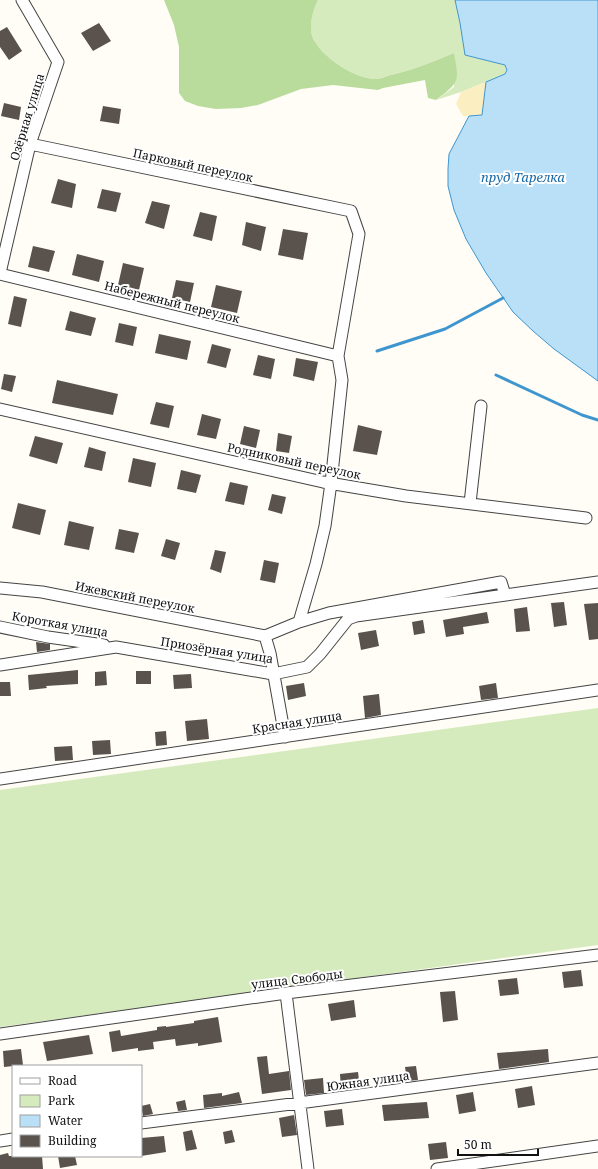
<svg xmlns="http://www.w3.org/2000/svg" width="598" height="1169" font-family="'Noto Serif',serif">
	<rect width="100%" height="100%" fill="#fffdf5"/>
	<path fill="#d5ebbd" d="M318,0H455L460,23L465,55L505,65L507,70L505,74L461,92L436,100L454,87V53C433,62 413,70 391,75C386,76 380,79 376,79C354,79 320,56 312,36C309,25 313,10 318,0Z
		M598,708V945L0,1027V790Z"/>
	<path fill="#b9dc9c" d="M164,0H318C313,10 309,25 312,36C320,56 354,79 376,79C381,79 386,76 391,75C413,70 433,62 454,53C459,82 460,82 436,100L428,98L425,80L383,88L378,90L333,85L301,89L258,105L241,108L216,109L198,106L185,101L179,93V47L174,25Z"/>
	<path fill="#fbeec1" d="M486,82L482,115L463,116L456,104L461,92Z"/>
	<path fill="#b9e0f7" stroke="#3f96cf" d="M455,0H598V381L554,349L533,331L513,312L486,273L466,239L454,210L448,186V169L449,154L469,116L482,115L486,82L505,74L507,70L505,65L465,55L460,23Z"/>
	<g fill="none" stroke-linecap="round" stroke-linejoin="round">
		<path stroke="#3f96cf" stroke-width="3" d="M377,351L445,329L503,298
			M496,375L582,415L598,420"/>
	</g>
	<path fill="#5a524d" d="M99,23L111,41L93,51L81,33Z
		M7,27L22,51L9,60L0,47V31Z
		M4,103L21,107L19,120L1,116Z
		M103,106L121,109L119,124L100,121Z
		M58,179L76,184L72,208L51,203Z
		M102,189L121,193L116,212L97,208Z
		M152,201L170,205L164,229L145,223Z
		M200,212L217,216L212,241L193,236Z
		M246,222L266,227L261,251L242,245Z
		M283,229L308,233L303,260L278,255Z
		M33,246L55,251L49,272L28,267Z
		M77,254L104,261L99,282L72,275Z
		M123,263L144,268L139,290L118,285Z
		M176,280L194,283L190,302L172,298Z
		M216,285L242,291L237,313L211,307Z
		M14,296L27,299L21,327L8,324Z
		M70,311L96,318L91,336L65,330Z
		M119,323L137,327L133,346L115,342Z
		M159,334L191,341L187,360L155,353Z
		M212,344L231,349L226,368L207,363Z
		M258,355L275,359L271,379L253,375Z
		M296,358L318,362L314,381L293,376Z
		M4,374L16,376L12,392L1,389Z
		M57,380L118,394L113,415L52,403Z
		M156,402L174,406L169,428L150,424Z
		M202,414L221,419L216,439L197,435Z
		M358,425L382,431L377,455L353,451Z
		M244,426L260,430L256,448L240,444Z
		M278,433L292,436L289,453L276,451Z
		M35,436L63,443L57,464L29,456Z
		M89,447L106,452L102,471L84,467Z
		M133,458L156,463L151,487L128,482Z
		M181,470L201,475L196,493L177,489Z
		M230,482L248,486L244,505L225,501Z
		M272,494L286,497L282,514L268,510Z
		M18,503L46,510L40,535L12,528Z
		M69,521L94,527L89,550L64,545Z
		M119,529L139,533L134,553L115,549Z
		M166,539L180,543L175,560L161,556Z
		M215,550L226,552L221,573L210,569Z
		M264,560L279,563L275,583L260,580Z
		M564,602L567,625L554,627L551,603Z
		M598,603V639L589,640L584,604Z
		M527,607L530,631L516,632L514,609Z
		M487,612L489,623L463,627L464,634L446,637L443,620Z
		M423,620L425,633L414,635L412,622Z
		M376,630L379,646L361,650L358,633Z
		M36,642L50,644V650L37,652Z
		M78,670V684L46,686L47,688L29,690L28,675Z
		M106,671L107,685L95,686V672Z
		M136,671H151V684H136Z
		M191,674L192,688L174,689L173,675Z
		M0,682H10L11,696H0Z
		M304,683L306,696L288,700L286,686Z
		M496,683L498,698L481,700L479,686Z
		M379,694L381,715L365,718L363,696Z
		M207,719L209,739L187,741L185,721Z
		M166,731L167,745L156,746L155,732Z
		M110,740L111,754L93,755L92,741Z
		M72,746L73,760L55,761L54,747Z
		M581,970L583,986L564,988L562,972Z
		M517,978L519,994L500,996L498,980Z
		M455,991L458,1020L443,1022L440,992Z
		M354,1000L356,1017L331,1021L328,1004Z
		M218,1017L222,1042L198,1046V1043L176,1046L175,1039L153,1042L154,1049L138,1051V1048L112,1052L109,1032L120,1030L121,1036L157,1030V1027L166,1026V1027L194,1023V1021Z
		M89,1035L93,1054L47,1061L43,1042Z
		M21,1049L23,1065L4,1067L3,1051Z
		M548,1049L549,1062L499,1069L497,1053Z
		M267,1056L269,1074L289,1071L291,1090L262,1094L257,1057Z
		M416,1066L418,1080L407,1081L405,1067Z
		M358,1072L360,1088L341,1090L340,1074Z
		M323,1078L324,1093L306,1095L304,1080Z
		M532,1086L535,1105L518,1108L515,1089Z
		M239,1092L242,1103L204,1108L203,1095L222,1093V1096Z
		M473,1092L476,1111L459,1114L456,1095Z
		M185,1100L187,1110L178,1111L176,1102Z
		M427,1102L429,1118L384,1121L382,1105Z
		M150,1104L153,1114L143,1116L141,1106Z
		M342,1109L344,1125L326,1127L324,1111Z
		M294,1115L297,1135L282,1137L279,1118Z
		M192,1130L197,1149L186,1151L183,1132Z
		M232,1130L235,1142L225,1144L223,1132Z
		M164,1136L166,1152L141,1156V1138Z
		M446,1142L448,1158L430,1160L428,1144Z
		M8,1153L9,1156H42L43,1169H0V1155Z
		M58,1156H75L77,1165L60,1168Z"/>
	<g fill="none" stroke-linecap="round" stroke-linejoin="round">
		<defs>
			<path id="minor" d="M30,144L351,211L359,234L338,356L342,380L331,483L325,526L316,564L299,622L265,636
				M0,273L30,144L58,62L22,0
				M0,274L338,356
				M0,409L323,482L406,496L586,518
				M470,503L481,406
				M0,588L42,592L265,636
				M299,622L329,613L501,582L505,595
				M0,627L48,637L104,645
				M265,636L270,653L285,737
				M0,665L116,647L273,674L307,667L320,654L348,619L356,616L598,582
				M0,779L598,690
				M286,993L308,1169
				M0,1034L286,993L598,955
				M141,1123L299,1103L598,1063
				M0,1141L13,1139
				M437,1169L598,1146"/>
		</defs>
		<use href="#minor" stroke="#444" stroke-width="13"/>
		<use href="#minor" stroke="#fff" stroke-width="11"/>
	</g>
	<g text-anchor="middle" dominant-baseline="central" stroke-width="4" stroke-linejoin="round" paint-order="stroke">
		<g font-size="12" fill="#111" stroke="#fff">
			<text transform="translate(27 117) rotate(-73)">Озёрная улица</text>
			<text transform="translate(193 165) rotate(12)">Парковый переулок</text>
			<text transform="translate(172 302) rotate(14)">Набережный переулок</text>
			<text transform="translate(294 461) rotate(12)">Родниковый переулок</text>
			<text transform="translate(135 597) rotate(11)">Ижевский переулок</text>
			<text transform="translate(60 624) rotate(10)">Короткая улица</text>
			<text transform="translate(217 650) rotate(9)">Приозёрная улица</text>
			<text transform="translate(297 722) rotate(-9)">Красная улица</text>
			<text transform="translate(297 979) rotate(-7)">улица Свободы</text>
			<text transform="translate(368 1081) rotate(-8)">Южная улица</text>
		</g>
		<g font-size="13" font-style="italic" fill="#1768a6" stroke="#fff">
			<text x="523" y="177">пруд Тарелка</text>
		</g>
	</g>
	<rect x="12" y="1065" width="130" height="92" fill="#ffffff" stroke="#a0a0a0"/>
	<rect x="20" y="1078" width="20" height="6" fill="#ffffff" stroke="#a0a0a0"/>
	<text x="48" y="1085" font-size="12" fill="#111111">Road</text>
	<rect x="20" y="1095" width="20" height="12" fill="#d5ebbd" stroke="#a0a0a0"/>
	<text x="48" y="1105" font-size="12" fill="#111111">Park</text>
	<rect x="20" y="1115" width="20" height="12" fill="#b9e0f7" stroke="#a0a0a0"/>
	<text x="48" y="1125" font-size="12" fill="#111111">Water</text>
	<rect x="20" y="1135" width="20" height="12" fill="#5a524d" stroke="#a0a0a0"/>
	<text x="48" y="1145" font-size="12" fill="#111111">Building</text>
	<path d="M458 1149v6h80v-6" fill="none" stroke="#111111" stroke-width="2"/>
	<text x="464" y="1149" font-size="12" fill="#111111" stroke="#ffffff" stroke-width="3" paint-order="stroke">50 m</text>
</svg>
